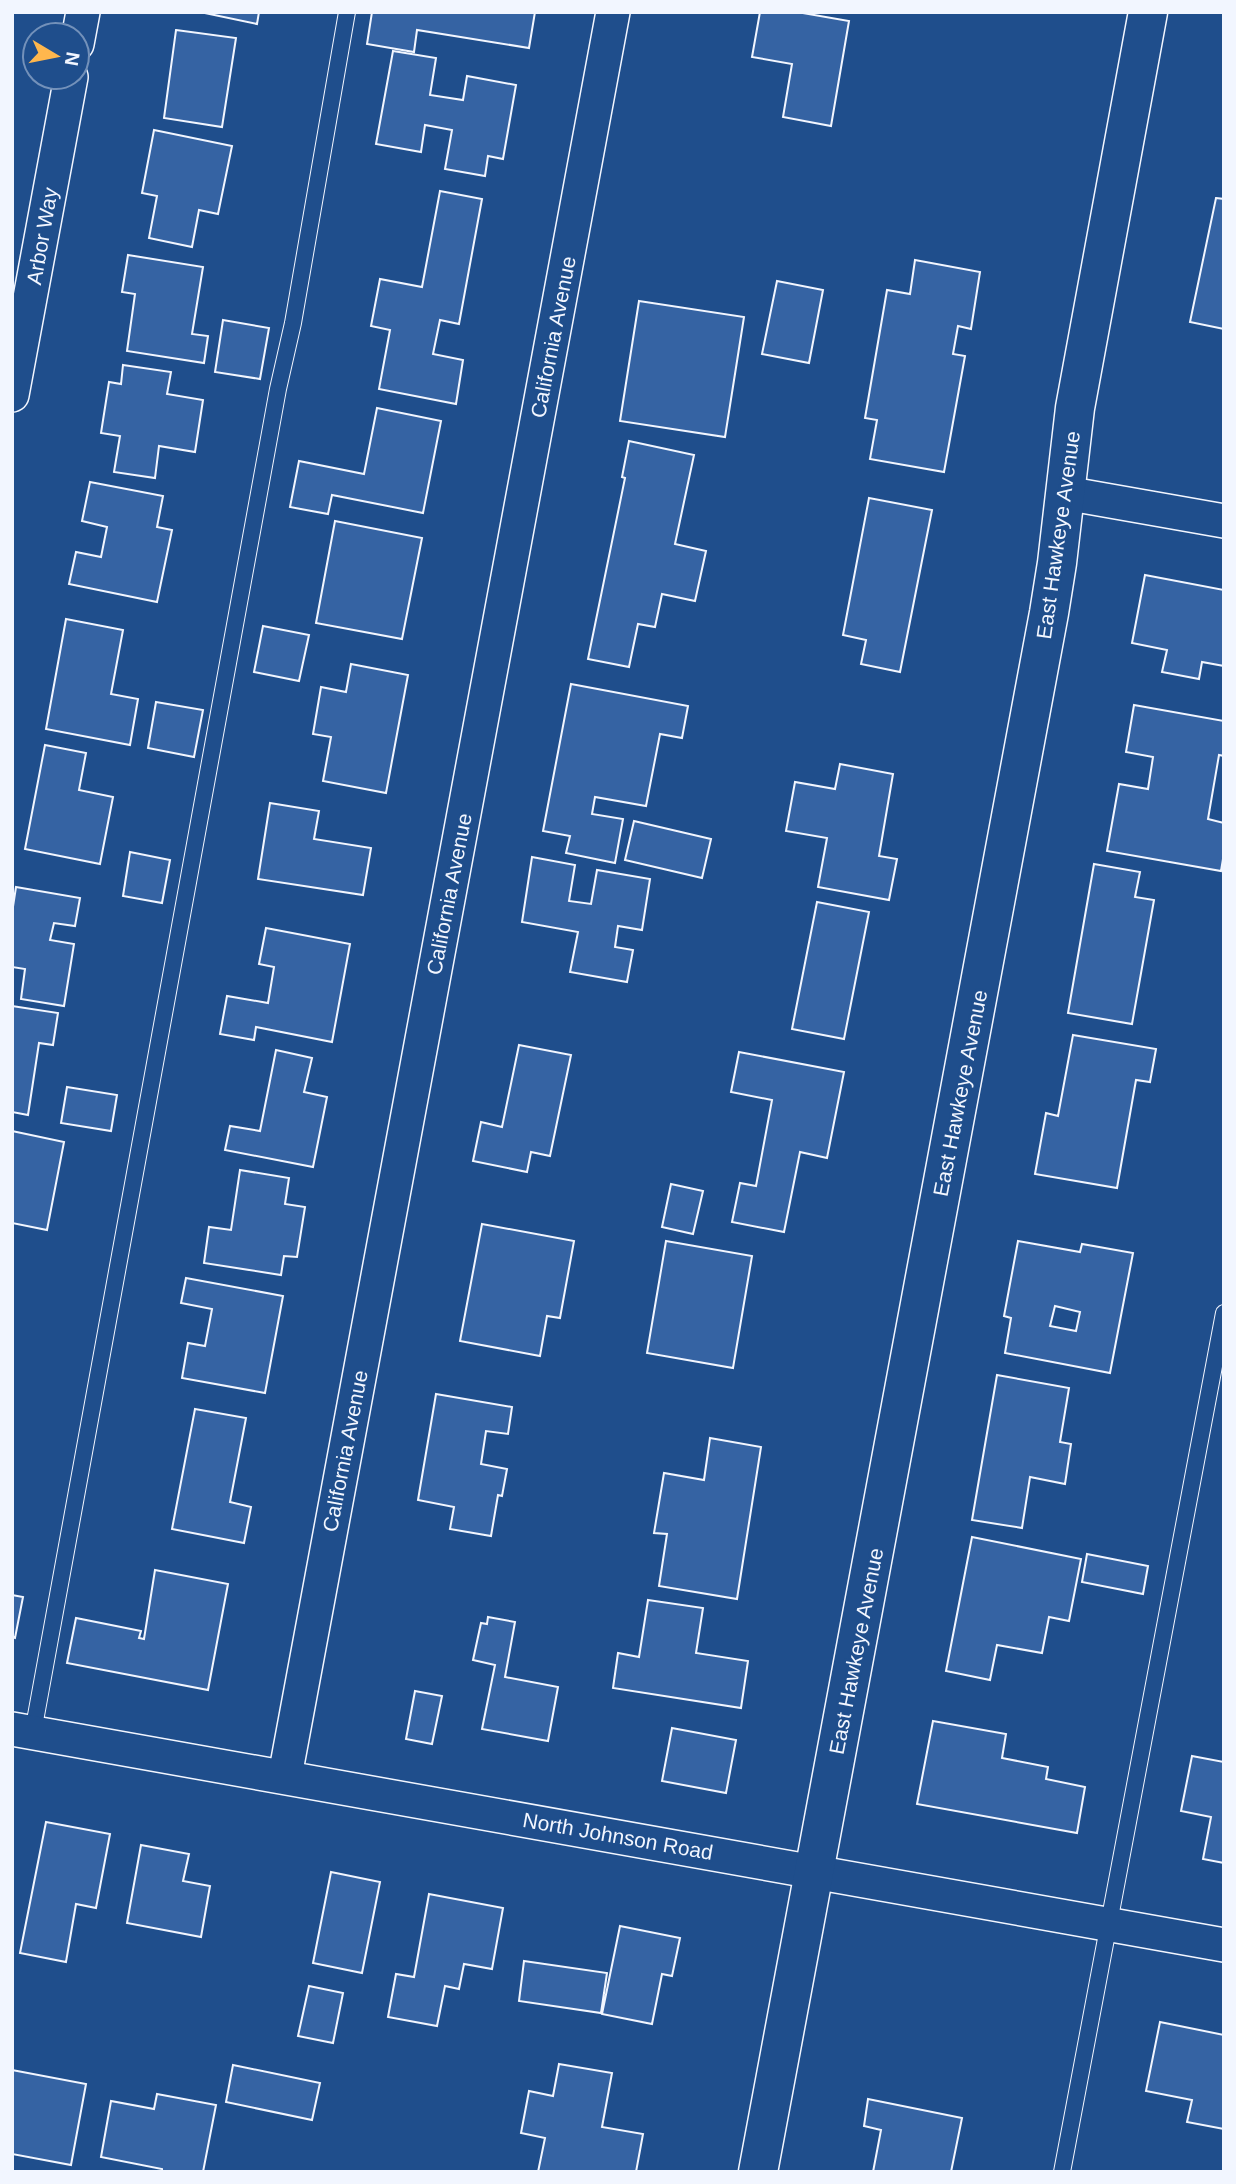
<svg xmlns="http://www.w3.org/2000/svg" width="1236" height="2184" font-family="Arial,sans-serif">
	<rect width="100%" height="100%" fill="#1f4e8c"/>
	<path fill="#3563a3" stroke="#f2f6ff" stroke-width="2" fill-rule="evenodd" d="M200,12H259L257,24Z
		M372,12H535L529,48L417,30L414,52L367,44Z
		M760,12H797L849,21L831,126L783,117L792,64L752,57Z
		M176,30L236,38L222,127L164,118Z
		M393,51L436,58L430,95L463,100L467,76L516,85L503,159L488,156L485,176L445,169L452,130L425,125L421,152L376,144Z
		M154,130L232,146L218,214L199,210L192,247L149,238L157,196L142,193Z
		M440,191L482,199L459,324L440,320L433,354L463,360L456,404L379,389L390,330L371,326L380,279L422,287Z
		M1216,198L1224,199V329L1190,322Z
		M128,255L203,267L192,334L208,336L204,363L127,351L135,294L122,292Z
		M915,260L980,272L971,329L958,326L953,354L965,356L944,472L870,459L877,420L865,418L887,290L910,294Z
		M777,281L823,290L809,363L762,354Z
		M639,301L744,317L725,437L620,421Z
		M223,320L269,328L260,379L215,372Z
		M123,365L171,372L167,394L203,400L195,452L159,446L155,478L114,472L120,436L101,433L109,382L121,384Z
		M377,408L441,421L423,513L332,495L328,514L290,507L299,461L364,474Z
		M629,441L694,455L675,544L706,551L695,601L662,594L655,627L638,624L629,667L588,659L625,478L622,477Z
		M90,482L163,496L157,527L172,530L157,602L69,584L76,552L101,557L107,527L82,521Z
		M869,498L932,510L900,672L861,664L866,640L843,635Z
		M335,521L422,538L402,639L316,623Z
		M1145,575L1224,590V666L1202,662L1199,679L1162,672L1167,650L1132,643Z
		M66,619L123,630L111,694L138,699L130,745L46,729Z
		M263,626L309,635L299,681L254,672Z
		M351,664L408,675L386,793L323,781L331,737L313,734L321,687L346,692Z
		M571,684L688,706L682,738L660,734L646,806L595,797L592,814L623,819L615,863L566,853L570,836L543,831Z
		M156,702L203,710L194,757L148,748Z
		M1134,705L1224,721V756L1219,755L1208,819L1224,823V853L1221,871L1107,851L1119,784L1148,789L1153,757L1126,752Z
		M45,745L86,753L79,790L113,797L100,864L25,849Z
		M840,764L893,774L879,856L897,859L889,900L818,887L827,838L786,831L795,782L835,789Z
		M270,803L319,811L314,839L371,848L363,895L258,879Z
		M634,821L711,839L702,878L625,860Z
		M130,852L170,860L162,903L123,896Z
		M532,857L575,865L569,901L591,904L597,870L650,879L642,930L618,926L615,947L633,950L627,982L570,972L578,932L522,922Z
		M1094,864L1140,872L1135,897L1154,900L1132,1024L1068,1013Z
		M16,887L80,898L75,926L54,923L50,940L74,944L64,1006L21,999L25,969L12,967V913Z
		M817,902L869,912L844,1039L792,1029Z
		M266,928L350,944L332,1042L256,1027L254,1040L220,1034L227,996L268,1003L274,967L259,964Z
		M12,1006L58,1013L53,1045L39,1043L28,1115L12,1112Z
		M1073,1035L1156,1049L1150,1082L1136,1080L1117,1188L1035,1174L1046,1113L1058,1116Z
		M519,1045L571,1055L550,1156L531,1152L527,1172L473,1161L481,1122L502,1127Z
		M276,1050L312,1058L304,1092L327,1097L313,1167L225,1150L230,1126L260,1131Z
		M739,1052L844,1072L827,1158L800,1152L784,1232L732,1222L740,1183L756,1186L772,1100L731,1092Z
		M67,1087L117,1095L111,1131L61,1123Z
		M12,1131L64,1142L47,1230L12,1223Z
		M240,1170L289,1178L285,1204L305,1207L297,1257L284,1256L281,1275L204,1263L209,1227L231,1230Z
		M671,1184L703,1191L693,1234L662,1227Z
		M482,1224L574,1241L560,1318L547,1316L540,1356L460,1341Z
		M666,1241L752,1256L733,1368L647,1353Z
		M1018,1241L1080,1252L1082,1244L1133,1253L1110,1373L1005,1353L1011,1318L1004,1316ZM1055,1306L1080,1312L1076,1331L1050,1326Z
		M186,1278L283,1296L265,1393L182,1378L188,1343L205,1346L212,1309L181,1303Z
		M997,1375L1069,1388L1060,1442L1071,1444L1065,1484L1030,1477L1022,1528L972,1520Z
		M436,1394L512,1407L508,1434L486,1431L481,1464L507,1469L502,1496L498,1495L491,1536L450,1529L454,1507L418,1500Z
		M195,1409L246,1418L230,1502L251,1507L244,1543L172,1529Z
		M710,1438L761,1447L737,1599L659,1586L667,1534L654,1533L664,1473L704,1480Z
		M972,1537L1081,1559L1069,1621L1049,1617L1042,1653L997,1645L990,1680L946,1671Z
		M1087,1554L1148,1566L1143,1594L1082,1582Z
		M155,1570L228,1584L208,1690L67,1663L76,1618L141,1631L139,1638L144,1639Z
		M12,1595L23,1597L15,1638L12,1637Z
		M648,1600L703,1608L696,1653L748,1661L741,1708L613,1688L618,1653L639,1657Z
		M488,1617L515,1622L505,1677L558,1687L548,1741L482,1729L495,1665L473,1660L481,1623L487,1624Z
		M415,1691L442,1696L432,1744L406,1739Z
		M933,1721L1006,1734L1002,1758L1048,1767L1046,1779L1085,1787L1077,1833L917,1804Z
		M672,1728L736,1740L726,1793L662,1781Z
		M1192,1756L1224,1762V1863L1203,1859L1211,1817L1181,1811Z
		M46,1822L110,1834L96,1908L76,1904L66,1962L20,1953Z
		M141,1845L189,1854L183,1881L210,1886L201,1937L127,1923Z
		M331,1872L380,1882L362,1973L313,1963Z
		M429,1894L503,1908L492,1969L464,1964L459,1989L445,1986L437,2026L388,2017L396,1974L414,1977Z
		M620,1926L680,1938L672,1976L662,1974L652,2024L602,2014Z
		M524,1961L607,1973L601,2013L519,2001Z
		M309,1986L343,1993L333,2043L298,2036Z
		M1160,2022L1224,2035V2129L1187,2122L1192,2100L1146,2091Z
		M559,2064L612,2073L602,2127L643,2134L636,2172H538L545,2138L521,2133L529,2091L553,2096Z
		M233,2065L320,2083L312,2120L226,2102Z
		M12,2070L86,2084L71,2165L12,2154Z
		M157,2094L216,2105L203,2172H162V2169L101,2157L111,2101L154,2109Z
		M868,2099L962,2118L951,2172H873L881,2130L864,2126Z"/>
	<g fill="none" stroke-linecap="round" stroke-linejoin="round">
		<defs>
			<path id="lane" d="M33,1732L278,389L293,323L347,12
				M1062,2172L1224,1313"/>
			<path id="street" d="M77,44L83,12
				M12,395L71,77
				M1065,493L1224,521
				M12,1729L1224,1945
				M285,1776L613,12"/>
			<path id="secondary" d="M758,2172L1049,613L1057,563L1075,408L1148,12"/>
		</defs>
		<use href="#lane" stroke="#f2f6ff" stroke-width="18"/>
		<use href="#street" stroke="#f2f6ff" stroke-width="36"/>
		<use href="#secondary" stroke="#f2f6ff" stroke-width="41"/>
		<use href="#lane" stroke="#1f4e8c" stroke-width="16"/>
		<use href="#street" stroke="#1f4e8c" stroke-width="33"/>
		<use href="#secondary" stroke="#1f4e8c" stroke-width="38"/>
	</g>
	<g text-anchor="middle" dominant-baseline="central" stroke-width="5" stroke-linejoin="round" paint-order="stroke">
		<g font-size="21" fill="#f2f6ff" stroke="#1f4e8c">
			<text transform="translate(42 236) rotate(-80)">Arbor Way</text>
			<text transform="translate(553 337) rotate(-79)">California Avenue</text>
			<text transform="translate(1058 535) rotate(-82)">East Hawkeye Avenue</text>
			<text transform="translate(449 894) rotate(-79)">California Avenue</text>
			<text transform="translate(960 1093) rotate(-79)">East Hawkeye Avenue</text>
			<text transform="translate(345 1451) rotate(-79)">California Avenue</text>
			<text transform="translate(856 1651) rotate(-79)">East Hawkeye Avenue</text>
			<text transform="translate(618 1836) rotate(10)">North Johnson Road</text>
		</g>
	</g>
	<rect width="1236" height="2184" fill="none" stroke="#f2f6ff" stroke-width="28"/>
	<g transform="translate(56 56) rotate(100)"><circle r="33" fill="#1f4e8c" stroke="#7391ba" stroke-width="2"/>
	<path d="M0-5L12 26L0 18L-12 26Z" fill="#ffb74d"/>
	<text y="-10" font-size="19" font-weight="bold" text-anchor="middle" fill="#f2f6ff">N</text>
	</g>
</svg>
